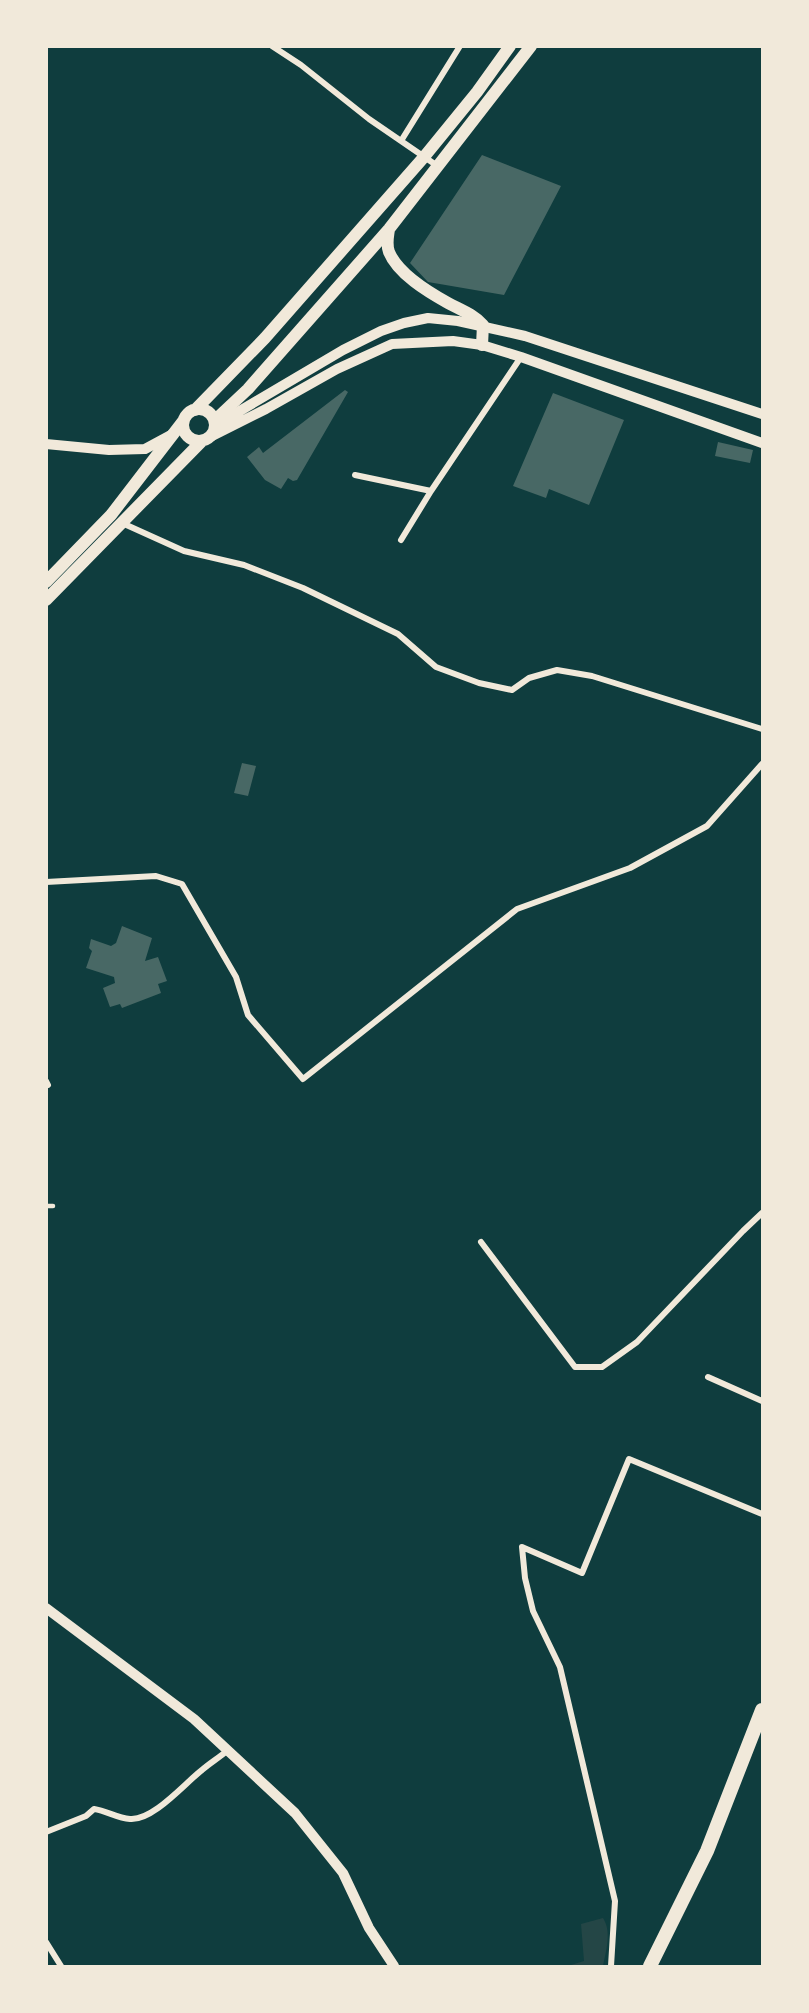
<svg xmlns="http://www.w3.org/2000/svg" width="809" height="2013" font-family="'Open Sans',sans-serif">
	<rect width="100%" height="100%" fill="#0f3d3e"/>
	<path fill="#244646" d="M603,1918C612,1932 606,1951 603,1966H571V1965L584,1961L581,1924Z"/>
	<path fill="#486865" d="M482,155L561,186L504,295L428,282L410,263Z
		M345,390L348,392L297,480L293,481L288,478L281,489L265,480L247,457L259,447L263,453Z
		M553,393L624,420L589,505L549,489L546,498L513,486Z
		M718,442L753,450L750,463L715,456Z
		M242,763L256,766L248,796L234,793Z
		M122,926L152,938L145,961L158,957L167,981L158,984L161,993L122,1008L120,1004L110,1007L103,988L115,983L114,977L86,968L92,951L89,948L91,939L111,946L116,943Z"/>
	<g fill="none" stroke-linecap="round" stroke-linejoin="round">
		<path stroke="#f1e9da" stroke-width="4.5" d="M46,1206H53"/>
		<path stroke="#f1e9da" stroke-width="6" d="M272,46L301,65L369,119L439,167
			M401,141L460,46
			M355,475L431,491
			M122,523L184,551L244,565L303,588L398,634L436,667L479,683L512,690L529,678L557,670L592,676L762,729
			M401,540L431,491L521,357
			M46,882L156,876L182,884L236,977L248,1015L303,1079L517,909L630,868L707,826L762,764
			M46,1081L48,1085
			M481,1242L575,1367H602L637,1342L743,1231L762,1213
			M708,1377L762,1401
			M46,1832L86,1816L94,1809C107,1811 117,1818 130,1819C153,1821 185,1783 202,1770C210,1763 220,1757 228,1750
			M46,1942L61,1966
			M611,1966L615,1901L560,1667L533,1611L525,1578L522,1547L582,1573L629,1459L762,1514"/>
		<path stroke="#f1e9da" stroke-width="10" d="M216,425L343,350L381,331L404,323L428,318L458,321L525,336L762,414
			M212,436L266,409L337,369L392,344L453,341L482,345L521,357L762,443
			M46,444L109,450L145,449L171,435
			M46,1608L194,1719L295,1813L343,1873L369,1928L394,1966"/>
		<path stroke="#f1e9da" stroke-width="12" d="M389,229C388,237 386,244 389,252C398,274 428,292 448,303C461,310 473,314 483,325L482,345
			M183 425a16 16 0 1 1 32 0a16 16 0 1 1-32 0Z
			M195,410L265,338L424,157L477,92L510,46
			M215,420L248,389L389,229L531,46
			M46,582L111,515L184,420
			M46,600L201,442"/>
		<path stroke="#f1e9da" stroke-width="14" d="M650,1966L707,1851L762,1710"/>
	</g>
	<rect width="809" height="2013" fill="none" stroke="#f1e9da" stroke-width="96"/>
</svg>
